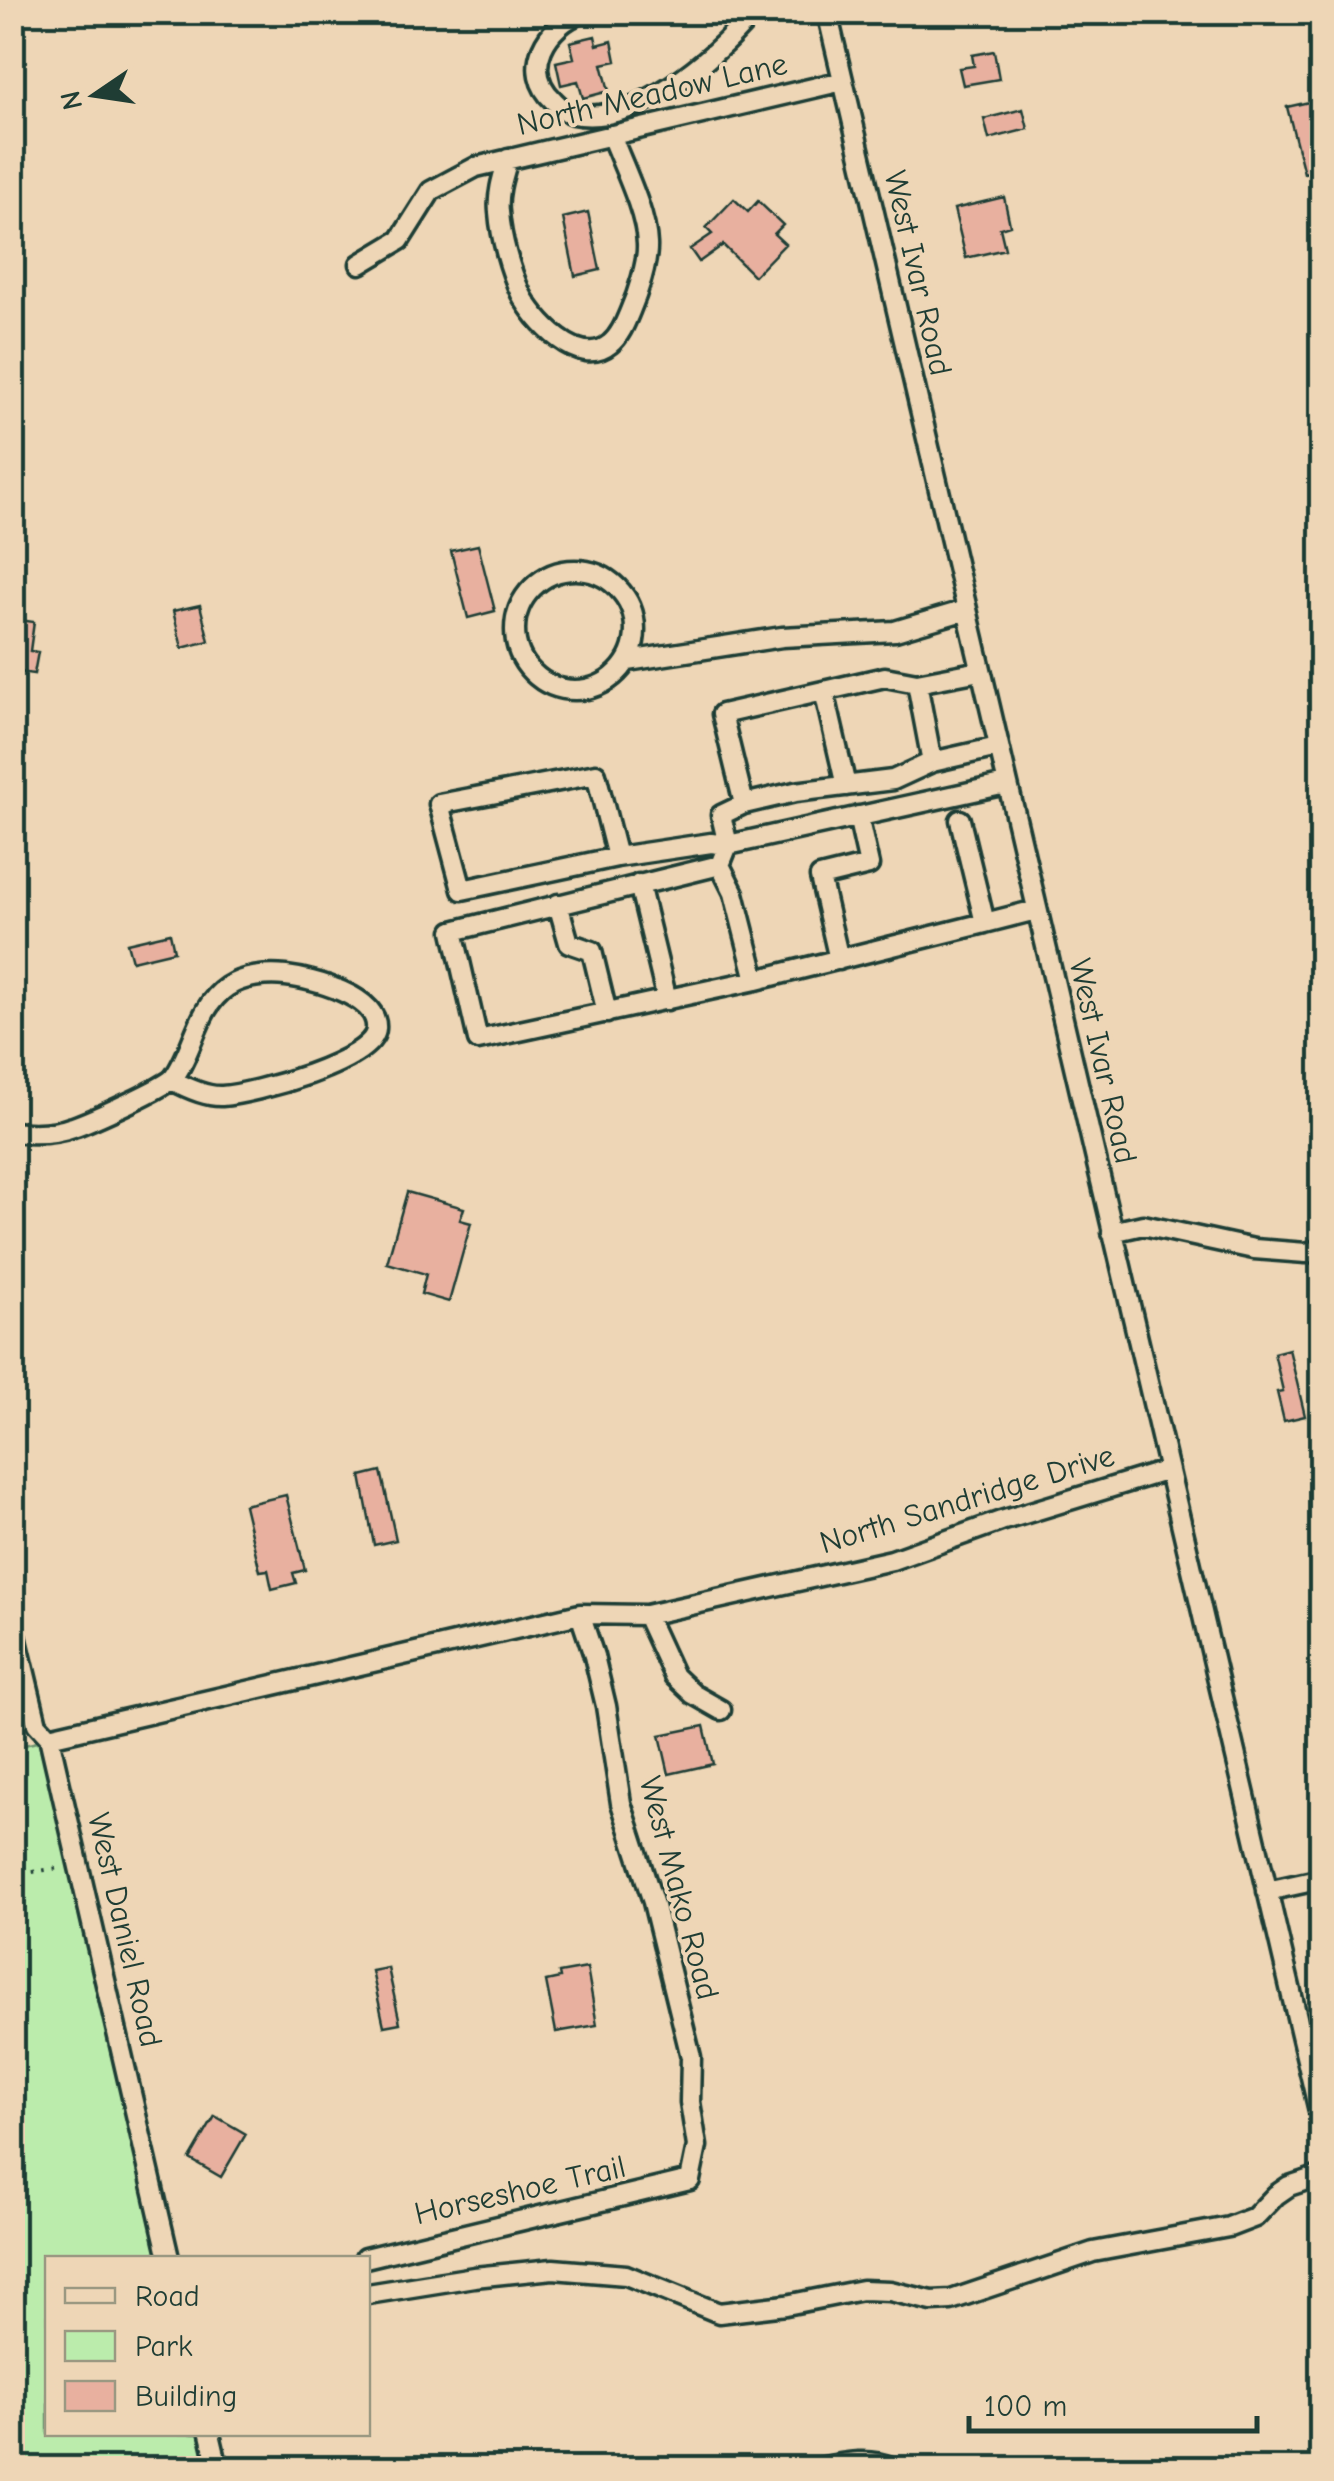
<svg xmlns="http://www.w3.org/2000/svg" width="1334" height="2481" font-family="'Comic Neue',sans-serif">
	<rect width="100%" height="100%" fill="#eed6b6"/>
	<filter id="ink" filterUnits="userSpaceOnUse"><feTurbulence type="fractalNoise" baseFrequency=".01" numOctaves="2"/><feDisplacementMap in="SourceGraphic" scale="20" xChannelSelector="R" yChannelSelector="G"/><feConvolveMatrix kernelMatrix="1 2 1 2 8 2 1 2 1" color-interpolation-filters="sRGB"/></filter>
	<g filter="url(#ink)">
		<path fill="#bbecac" stroke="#6d9470" stroke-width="2.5" d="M41,1741L160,2258H48V2434H201L209,2468H13L12,1748Z"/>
		<path fill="#e8b09f" stroke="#1f3d34" stroke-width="2.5" d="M595,36L597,45L612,41L616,61L602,64L609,91L583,98L578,81L561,85L556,62L574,58L570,42Z
			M994,51L999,79L963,85L959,68L974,66L972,55Z
			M1322,99V169L1304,173L1287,107Z
			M1023,109L1028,129L989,139L984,119Z
			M1004,197L1010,225L1000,228L1005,249L966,258L954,209Z
			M734,199L748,212L758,201L783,225L774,234L785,244L754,276L723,245L699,262L690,249L712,234L706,228Z
			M588,212L600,270L575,276L563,218Z
			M478,545L495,611L468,618L451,551Z
			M200,605L209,641L182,648L173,611Z
			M12,619L34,622L30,651L38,652L34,674L12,671Z
			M170,933L174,951L132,961L127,943Z
			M407,1192L464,1208L460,1220L471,1223L449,1302L421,1294L426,1274L387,1263Z
			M1289,1349L1305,1416L1284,1421L1277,1392L1283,1391L1274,1353Z
			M381,1471L396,1540L374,1545L361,1476Z
			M286,1495L305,1570L293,1573L296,1583L272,1589L268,1570L260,1571L244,1505Z
			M704,1726L713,1764L669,1774L660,1735Z
			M388,1968L400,2023L384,2026L372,1971Z
			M587,1968L597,2025L556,2032L546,1981L560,1978L559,1973Z
			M215,2116L246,2134L221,2177L190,2159Z"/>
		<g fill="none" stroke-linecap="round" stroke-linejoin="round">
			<defs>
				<path id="minor" d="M584,12C546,24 520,70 554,101C560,107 565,112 573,114C637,127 715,57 754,12
					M827,12L1322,2124
					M508,159C503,176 497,194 499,212C501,239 510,270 521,294C534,320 579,370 610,344C620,336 625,323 630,311C637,295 648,263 647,244C646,212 623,166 611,135
					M360,264L400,240L431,191L476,167L843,81
					M515 630a60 60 0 1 1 120 0a60 60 0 1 1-120 0Z
					M628,661L782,637L895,631L966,610
					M980,671L917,683L932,762L998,747
					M917,683L885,677L722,714L744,804L795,792L893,780L932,762
					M824,691L846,786
					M617,857L462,890L439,804L596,774L617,857L711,843L728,845L1006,784
					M720,865L734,893L756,980L478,1040L453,931L720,865L728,845L721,815L744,804
					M639,884L667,1000
					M558,904L569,943L592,951L607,1013
					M985,923L1036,910
					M839,960L820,877L869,865L858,816
					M756,980L985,923L960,820
					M12,1132C31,1134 55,1134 73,1127C88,1122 167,1087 174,1077C194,1050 197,1007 227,987C243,976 267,974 286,976C312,979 379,996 376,1029C374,1062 252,1094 222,1096C206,1097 187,1088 172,1080
					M1112,1232L1143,1225L1254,1249L1306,1253L1322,1249
					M646,1615L674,1676L693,1694L721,1710
					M12,1619L37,1724L49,1737L169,2258
					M49,1737L580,1614L646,1615L892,1560L1001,1521L1168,1470
					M1267,1891L1322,1879
					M365,2258L690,2180L697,2146L690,2102L691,2057L653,1902L621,1803L606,1706L594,1656L580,1614
					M368,2294L474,2277L553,2269L626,2275L719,2313L786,2305L862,2290L890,2291L932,2301L951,2300L1093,2252L1229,2227L1255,2217L1276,2195L1289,2186L1322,2175
					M210,2434L218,2468
					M821,2468C846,2462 870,2458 894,2468"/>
			</defs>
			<use href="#minor" stroke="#1f3d34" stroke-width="25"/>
			<path stroke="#1f3d34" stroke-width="4" stroke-dasharray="2.5 8" stroke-linecap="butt" d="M12,1875L59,1868"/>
			<use href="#minor" stroke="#eed6b6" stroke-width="18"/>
		</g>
	</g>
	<g text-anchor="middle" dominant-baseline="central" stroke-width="8" stroke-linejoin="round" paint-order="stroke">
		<g font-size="32" fill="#1f3d34" stroke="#eed6b6">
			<text transform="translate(652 94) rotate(-13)">North Meadow Lane</text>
			<text transform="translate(918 273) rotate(77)">West Ivar Road</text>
			<text transform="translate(1103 1061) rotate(77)">West Ivar Road</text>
			<text transform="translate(967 1499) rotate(-17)">North Sandridge Drive</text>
			<text transform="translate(679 1888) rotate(75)">West Mako Road</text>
			<text transform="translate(125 1930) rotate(77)">West Daniel Road</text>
			<text transform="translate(520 2190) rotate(-13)">Horseshoe Trail</text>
		</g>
	</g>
	<rect width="1334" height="2481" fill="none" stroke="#eed6b6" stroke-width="50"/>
	<rect x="25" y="25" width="1284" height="2431" fill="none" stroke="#1f3d34" stroke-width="4" filter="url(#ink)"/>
	<rect x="45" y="2256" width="325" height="180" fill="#eed6b6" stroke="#9b9982" stroke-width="2.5"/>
	<rect x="65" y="2288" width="50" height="15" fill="#eed6b6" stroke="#9b9982" stroke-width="2.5"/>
	<text x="135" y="2306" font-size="30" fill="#1f3d34">Road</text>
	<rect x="65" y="2331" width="50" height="30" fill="#bbecac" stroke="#9b9982" stroke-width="2.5"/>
	<text x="135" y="2356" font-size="30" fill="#1f3d34">Park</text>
	<rect x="65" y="2381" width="50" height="30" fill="#e8b09f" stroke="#9b9982" stroke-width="2.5"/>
	<text x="135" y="2406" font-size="30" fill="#1f3d34">Building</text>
	<g transform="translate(95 95) rotate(257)" stroke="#eed6b6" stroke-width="8" paint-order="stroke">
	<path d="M0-8L18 38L0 25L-18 38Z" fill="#1f3d34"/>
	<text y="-15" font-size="28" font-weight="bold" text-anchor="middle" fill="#1f3d34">N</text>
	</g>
	<path d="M969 2416v15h288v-15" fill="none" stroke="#1f3d34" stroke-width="5"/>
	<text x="984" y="2416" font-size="30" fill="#1f3d34" stroke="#eed6b6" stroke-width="8" paint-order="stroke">100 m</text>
</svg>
